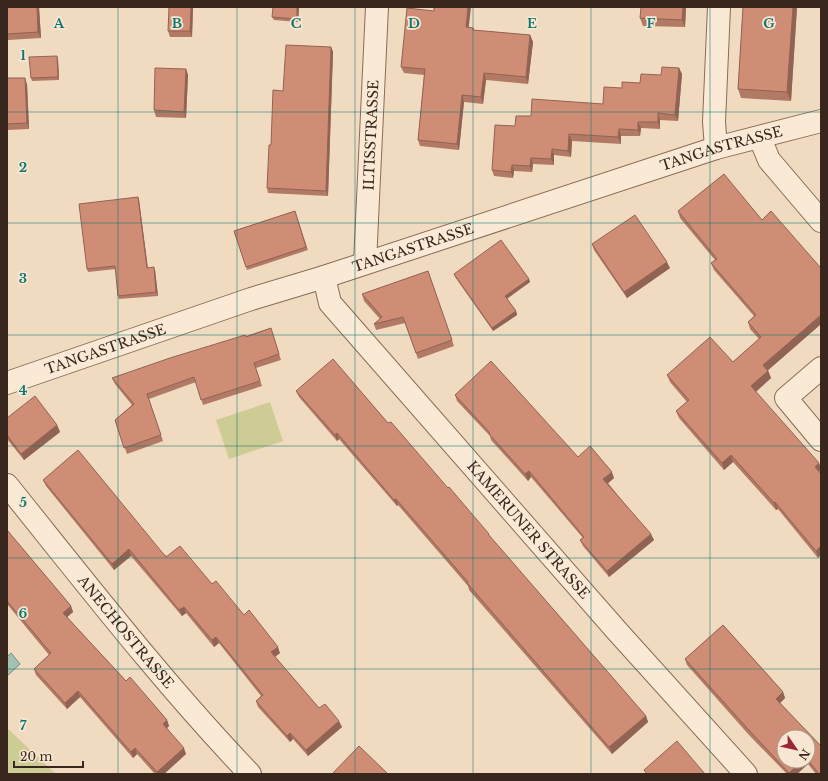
<svg xmlns="http://www.w3.org/2000/svg" width="828" height="781" font-family="'Libre Baskerville',serif">
	<rect width="100%" height="100%" fill="#f0dbc1"/>
	<path fill="#cecc95" d="M270,402L283,441L229,459L216,420Z
		M7,728L56,774H7Z"/>
	<path fill="#a4c2b4" stroke="#6b9081" d="M11,653L20,664L7,676V657Z"/>
	<g fill="none" stroke-linecap="round" stroke-linejoin="round">
		<defs>
			<g id="street">
				<path d="M760,138L769,160L821,221"/>
				<path d="M716,148L714,122L719,7"/>
				<path id="s1" d="M365,263L377,7"/>
				<path id="s2" d="M324,277L330,303L617,631L746,774"/>
				<path d="M821,368L786,398L821,440"/>
				<path id="s3" d="M7,383L251,299L324,277L716,148L821,121"/>
				<path id="s4" d="M7,485C86,583 163,683 250,774"/>
			</g>
		</defs>
		<use href="#street" stroke="#8a6b58" stroke-width="24"/>
		<use href="#street" stroke="#fae9d5" stroke-width="22"/>
	</g>
	<path fill="#b27965" fill-rule="evenodd" d="M7,7H39L41,38L8,40L7,36Z
		M193,7L192,37H170L168,31Z
		M299,7L298,22L274,20L272,17Z
		M686,7L685,27L643,26L640,18Z
		M743,7H797L791,101L741,98L738,89Z
		M469,27L473,28L474,30L530,35L533,42L528,84L486,80L483,104L464,102L459,150L420,146L418,140L424,75L404,73L401,67Z
		M331,47L333,52L328,196L268,193L267,188L271,145L283,91Z
		M58,59L59,80L32,81L31,78Z
		M679,68L682,74L678,121L660,120V129L641,128L640,136H621V144L572,141L571,157L554,155V165L533,164L532,172L514,171L513,178L494,176L492,170L515,126L531,116L603,104L622,88L640,83Z
		M186,69L188,75L186,118L156,117L154,110Z
		M7,78L27,84L29,129L7,130Z
		M138,197L139,200L148,268L155,270L158,296L119,299L118,296L116,269L88,272L87,269Z
		M295,211L308,250L247,270L234,231Z
		M678,211L762,220L820,267L821,265V324L768,370L771,378L756,392L819,472L818,558L778,509L776,510L733,462L724,470L679,418L676,411L687,402L670,382L667,375L733,362L759,339L750,329L748,322L754,316L714,270L711,263L715,260L680,218Z
		M592,244L670,268L627,298L594,250Z
		M428,271L454,346L418,359L405,323L376,330L374,324L380,319L364,301L362,294Z
		M454,274L529,279L530,282L507,299L516,311L517,315L493,331L455,277Z
		M271,328L281,360L256,368L262,386L203,405L196,382L149,399L163,441L127,454L115,420L132,405L115,384L112,378Z
		M296,391L388,423L490,537L646,716L648,722L612,754L469,590L468,586L398,505L397,506L339,439L337,441L299,397Z
		M455,395L578,457L614,478L608,483L654,540L609,577L583,546L580,540L583,538L531,477L528,481L491,440L490,436L457,401Z
		M7,418L57,425L60,432L24,460L7,439Z
		M43,480L212,584L244,615L280,653L275,657L319,708L342,727L308,756L293,739L290,742L258,707L256,701L261,696L219,643L214,647L186,613L182,616L131,556L114,570L46,486Z
		M7,530L71,606L73,612L67,617L126,681L167,720L169,726L167,728L186,754L164,774H155L137,754L133,758L80,697L67,709L36,675L34,669L49,655L7,604Z
		M723,625L783,692L785,698L780,703L821,746V774H816L808,764L797,774H787L749,735L687,665L685,659ZM784,737H808V761H784Z"/>
	<path fill="#916353" d="M37,7H39L41,38L38,32Z
		M191,7H193L192,37L190,31Z
		M297,7H299L298,22L297,19Z
		M468,7H471L468,34L466,27Z
		M683,7H686L685,27L682,20Z
		M793,7H797L791,101L787,92Z
		M530,35L533,42L528,84L526,77Z
		M331,47L333,52L328,196L326,191Z
		M57,56L58,59L59,80L58,77Z
		M679,68L682,74L678,121L675,115Z
		M186,69L188,75L186,118L184,112Z
		M484,73L486,80L483,104L481,97Z
		M25,78L27,84L29,129L27,123Z
		M462,95L464,102L459,150L457,144Z
		M658,113L660,120V129L658,122Z
		M638,122L641,128L640,136L638,130Z
		M619,129L621,136V144L618,137Z
		M569,134L572,141L571,157L568,151Z
		M552,149L554,155V165L551,159Z
		M531,158L533,164L532,172L530,166Z
		M512,165L514,171L513,178L511,172Z
		M138,197L139,200L148,271L147,268Z
		M667,262L670,268L627,298L624,292Z
		M154,267L155,270L158,296L156,292Z
		M529,279L530,282L506,299L505,296Z
		M516,311L517,315L493,331L492,328Z
		M821,315V324L766,372L763,365Z
		M768,371L771,378L754,393L751,386Z
		M57,425L60,432L24,460L21,454Z
		M337,433L339,439L337,441L335,435Z
		M731,455L733,462L724,470L722,463Z
		M819,463L821,468V470L817,474L815,467Z
		M529,471L531,477L528,481L525,474Z
		M612,472L614,478L606,485L603,479Z
		M396,499L398,505L397,506L394,500Z
		M775,502L778,509L776,510L774,503Z
		M651,534L654,540L609,577L607,571Z
		M821,546V555L818,558L816,551Z
		M129,549L131,556L114,570L112,564Z
		M71,606L73,612L65,619L63,613Z
		M184,607L186,613L182,616L179,610Z
		M216,637L219,643L214,647L212,640Z
		M278,647L280,653L273,658L271,652Z
		M78,691L80,697L67,709L65,703Z
		M783,692L785,698L778,705L776,699Z
		M646,716L648,722L612,754L609,747Z
		M167,720L169,726L165,730L163,724Z
		M339,721L342,727L308,756L306,750Z
		M290,733L293,739L290,742L287,736Z
		M135,748L137,754L133,758L131,752Z
		M184,748L186,754L164,774H158L157,772Z
		M802,761H807L808,764L797,774H790L789,773Z"/>
	<path fill="#cf8d76" stroke="#916353" d="M7,7H37L38,32L7,34Z
		M169,7H191L190,31H168Z
		M273,7H297V19L272,17Z
		M434,7H468L466,27L473,28V30L530,35L526,77L484,73L481,97L462,95L457,144L418,140L425,69L401,67L407,8L434,11Z
		M641,7H683L682,20L640,18Z
		M743,7H793L787,92L738,89Z
		M286,45L331,47L326,191L267,188L269,145H271L273,90L283,91Z
		M57,56L58,77L31,78L29,57Z
		M662,67L679,68L675,115L658,113V122H638V130L619,129L618,137L569,134L568,151L552,149L551,159L531,158L530,166L512,165L511,172L492,170L495,125L515,126L516,116H531L532,99L603,104L604,87L622,88V82L640,83L641,74L661,75Z
		M155,68L186,69L184,112L154,110Z
		M7,78H25L27,123L7,124Z
		M724,174L762,220L771,211L820,267L821,265V315L763,365L768,371L751,386L819,463L815,467L821,474V546L816,551L775,502L774,503L731,455L722,463L676,411L689,400L667,375L710,337L733,362L761,337L748,322L756,315L711,263L717,259L678,211Z
		M138,197L147,268L154,267L156,292L118,296L115,266L87,269L79,204Z
		M295,211L306,247L246,267L234,231Z
		M635,215L667,262L624,292L592,244Z
		M501,240L529,279L505,296L516,311L492,328L454,274Z
		M428,271L452,340L416,353L403,317L374,324L382,317L362,294Z
		M271,328L279,354L254,363L260,381L201,400L194,377L147,394L161,435L124,448L115,420L134,404L112,378L170,358L245,335L246,337Z
		M333,359L388,423L391,422L448,488L449,487L489,534H488L646,716L609,747L467,583L468,582L396,499L394,500L337,433L335,435L296,391Z
		M491,361L578,457L590,446L612,472L603,479L651,534L607,571L580,540L584,537L529,471L525,474L489,434L490,433L455,395Z
		M35,396L57,425L21,454L7,435V418Z
		M78,450L166,557L180,546L212,584L216,581L244,615L249,610L278,647L271,652L319,708L325,704L339,721L306,750L290,733L287,736L256,701L263,695L216,637L212,640L184,607L179,610L129,549L112,564L43,480Z
		M7,530L71,606L63,613L126,681L130,677L167,720L163,724L184,748L157,772L135,748L131,752L78,691L65,703L34,669L51,653L7,601Z
		M723,625L783,692L776,699L821,746V774H819L808,760V737H784V761H802L789,773L747,728L685,659Z
		M677,741L705,774H647L644,770Z
		M359,746L388,774H332Z"/>
	<path fill="none" stroke="#0f766e" stroke-width="1" stroke-opacity="0.55" d="M118,7V774M237,7V774M355,7V774M473,7V774M591,7V774M710,7V774M7,112H821M7,223H821M7,335H821M7,446H821M7,558H821M7,669H821"/>
	<g text-anchor="middle" dominant-baseline="central" stroke-width="3.5" stroke-linejoin="round" paint-order="stroke">
		<g font-size="14" fill="#39261d" stroke="#f7e6d1">
			<text stroke="none"><textPath href="#s1" startOffset="128">ILTISSTRASSE</textPath></text>
			<text stroke="none"><textPath href="#s3" startOffset="752">TANGASTRASSE</textPath></text>
			<text stroke="none"><textPath href="#s3" startOffset="428">TANGASTRASSE</textPath></text>
			<text stroke="none"><textPath href="#s3" startOffset="104">TANGASTRASSE</textPath></text>
			<text stroke="none"><textPath href="#s2" startOffset="328">KAMERUNER STRASSE</textPath></text>
			<text stroke="none"><textPath href="#s4" startOffset="189">ANECHOSTRASSE</textPath></text>
		</g>
	</g>
	<g font-size="13" text-anchor="middle" font-weight="bold" fill="#0f766e" stroke="#f7e6d1" stroke-width="3.5" stroke-linejoin="round" paint-order="stroke">
		<text x="59" y="28">A</text>
		<text x="177" y="28">B</text>
		<text x="296" y="28">C</text>
		<text x="414" y="28">D</text>
		<text x="532" y="28">E</text>
		<text x="651" y="28">F</text>
		<text x="769" y="28">G</text>
		<text x="23" y="60">1</text>
		<text x="23" y="172">2</text>
		<text x="23" y="283">3</text>
		<text x="23" y="395">4</text>
		<text x="23" y="507">5</text>
		<text x="23" y="618">6</text>
		<text x="23" y="730">7</text>
	</g>
	<rect width="828" height="781" fill="none" stroke="#39261d" stroke-width="16"/>
	<g transform="translate(796 749) rotate(124)"><circle r="19" fill="#f7e6d1" stroke="#ab9989"/>
	<path d="M0-3L7 15L0 10L-7 15Z" fill="#9c2639"/>
	<text y="-6" font-size="11" font-weight="bold" text-anchor="middle" fill="#39261d">N</text>
	</g>
	<path d="M14 761v6h69v-6" fill="none" stroke="#39261d" stroke-width="2"/>
	<text x="20" y="761" font-size="12" fill="#39261d" stroke="#f7e6d1" stroke-width="3" paint-order="stroke">20 m</text>
</svg>
